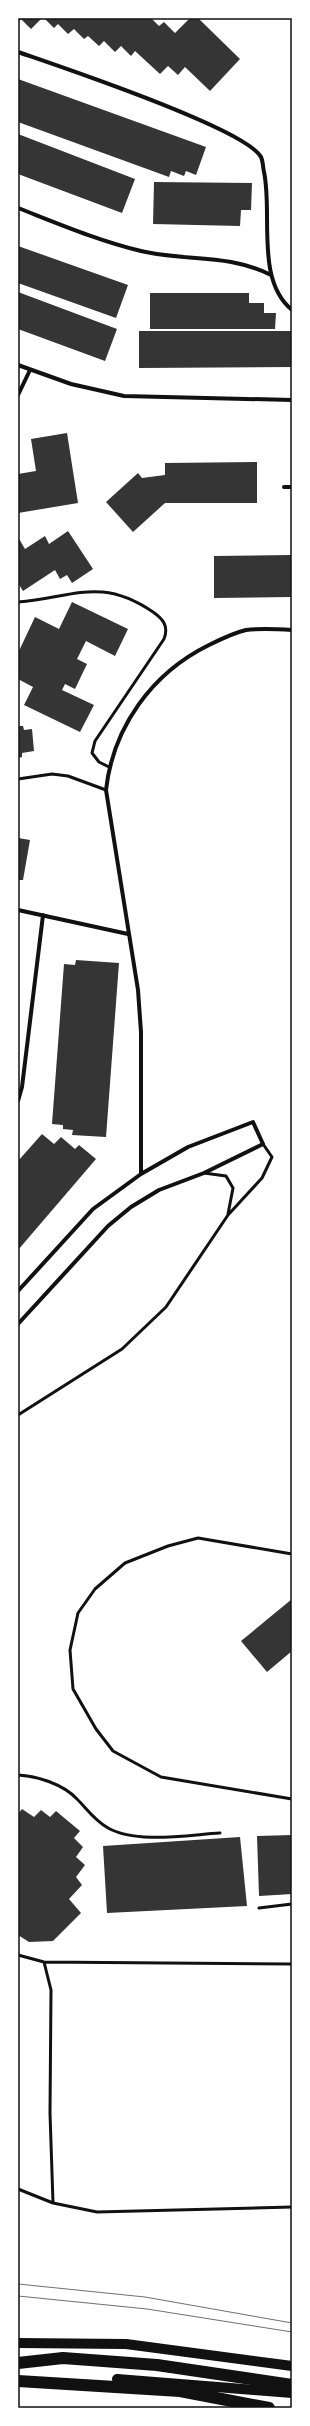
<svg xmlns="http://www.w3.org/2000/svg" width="310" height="2426" font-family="'DejaVu Sans',sans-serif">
	<rect width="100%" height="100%" fill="#fff"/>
	<path fill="#353535" d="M18,18H42L31,29L21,19L18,22Z
		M44,18H151L159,26L164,22L175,33L190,18H198L240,59L210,91L185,67L178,75L168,66L160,74L135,51L131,56L121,46L115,52L104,41L99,46L88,36L84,39L74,29L68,34L58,24L54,28Z
		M18,79L206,147L196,175L186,171L184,176L171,171L169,177L18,122Z
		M18,134L135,179L122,213L18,174Z
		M154,182L252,183L251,210H241L240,226L153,224Z
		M18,246L128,285L116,318L18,283Z
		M18,292L117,329L105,361L18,329Z
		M150,293H249V303H264V313H276L275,329H150Z
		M139,331H292V367L139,368Z
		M67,433L78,503L18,513V474L36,471L31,439Z
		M257,462V503H165L133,532L106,502L138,473L142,478L165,475V463Z
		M68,531L93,569L72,583L67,575L60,579L55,570L23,591L18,583V537L25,549L45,536L49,544Z
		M292,555V597L214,598V556Z
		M72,602L128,629L115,656L86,641L77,659L87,664L75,689L65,684L62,690L94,705L80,732L24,705L33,687L18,679V653L35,617L59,629Z
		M18,726H23L24,730L32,729L34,751L22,753V757L18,758Z
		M18,838L30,840L23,880H18Z
		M76,960L119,963L106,1137L72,1135L73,1130L63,1129V1125L52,1124L64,964L75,965Z
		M42,1134L54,1144L61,1137L75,1149L79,1145L96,1159L18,1250V1161Z
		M292,1599V1651L267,1672L241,1641Z
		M22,1809L34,1817L41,1810L50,1817L56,1811L80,1831L74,1838L83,1847L76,1857L85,1865L76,1877L82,1885L69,1899L81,1913L53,1941L29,1942L18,1935V1814Z
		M292,1835V1894L259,1896L257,1836Z
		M240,1837L247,1906L107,1913L103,1846Z"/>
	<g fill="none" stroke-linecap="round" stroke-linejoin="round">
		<path stroke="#111" stroke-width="3" d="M18,602C73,598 100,576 153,612C163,619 169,626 164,639L95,741L92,753L99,762L109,767
			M18,779L52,774L68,776L106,790
			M204,1173L226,1176L233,1188L228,1214
			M18,1415L122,1349L166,1307L228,1215L262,1178L272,1157L263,1144
			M292,1554L198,1538L168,1546L125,1563L95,1589L78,1613L70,1650L73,1689L96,1729L113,1751L161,1777L292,1799
			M18,1775C37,1776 63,1784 77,1799C87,1809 94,1820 108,1828C137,1844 187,1835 220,1833
			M259,1908L292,1904
			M18,1955L44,1962L292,1964
			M44,1962L51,1990L50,2113L53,2203
			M18,2189L53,2203L97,2212L292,2207"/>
		<path stroke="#111" stroke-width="4" d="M18,52C58,66 245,128 261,157C263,161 263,168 264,172C273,213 255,280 292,310
			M18,208C59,224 99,241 141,251C188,262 226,253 271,275
			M18,365L71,384L124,396L292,400
			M18,395L30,370
			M284,487H292
			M18,910L128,934
			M18,1101L22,1087L43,915
			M141,1174V1032L138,990L106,790C113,727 152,673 209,645C221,639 233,633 246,630C262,628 277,629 292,630
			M18,1291L93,1209L141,1174L188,1147L253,1122L263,1144L204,1173L159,1190L131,1207L108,1226L18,1324"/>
		<path stroke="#111" stroke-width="10" d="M18,2343L126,2344L292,2366
			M117,2379L292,2393"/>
		<path stroke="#111" stroke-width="12" d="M18,2363L63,2358L157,2365L292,2385
			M18,2381L180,2391L269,2408"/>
		<path stroke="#707070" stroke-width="1" d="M18,2284L145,2297L292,2323
			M18,2296L147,2309L292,2332"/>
	</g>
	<rect width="310" height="2426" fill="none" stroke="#ffffff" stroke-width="38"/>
	<rect x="19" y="19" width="272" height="2388" fill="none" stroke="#111" stroke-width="1.5"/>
</svg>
